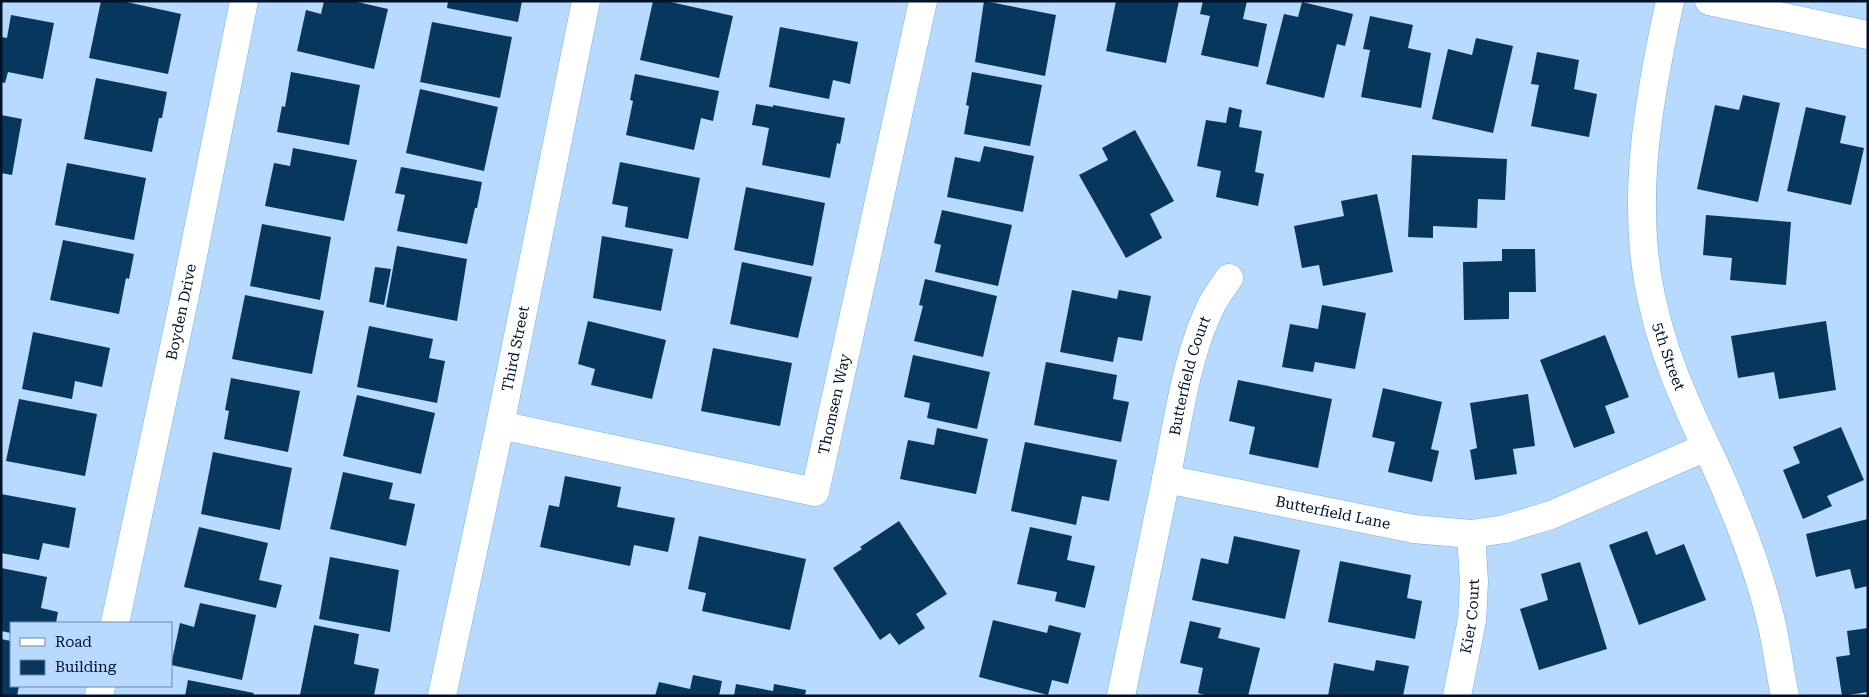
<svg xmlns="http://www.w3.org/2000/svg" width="1869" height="697" font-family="'Roboto Serif',serif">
	<rect width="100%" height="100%" fill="#b7dafe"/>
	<path fill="#08375e" d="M101,1H122L181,14L168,74L89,58Z
		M324,1H353L388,9L374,69L297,51L306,10L321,14Z
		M448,1H522L518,22L447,8Z
		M653,1H666L733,16L719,78L640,60Z
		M984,1L1056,15L1045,76L975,62Z
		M1116,1H1179L1166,63L1106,51Z
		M1203,1H1247L1243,19L1267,24L1258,67L1201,55L1210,16L1200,14Z
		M1302,2L1353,14L1345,46L1337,44L1324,98L1266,84L1284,14L1298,17Z
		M11,15L54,23L43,79L8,72L5,83L1,82V37L7,38Z
		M1370,16L1413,25L1408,48L1431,53L1421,108L1361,97L1370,50L1363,49Z
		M432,22L512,37L500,98L420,82Z
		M780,27L858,42L850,84L833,80L829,99L769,87Z
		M1476,38L1513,46L1493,133L1432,119L1448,49L1472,55Z
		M1537,52L1579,60L1574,89L1597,94L1589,137L1531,126L1539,85L1531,84Z
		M291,72L360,85L349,145L277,132L282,106L285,107Z
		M972,72L1042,85L1030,146L964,134L969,106L966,105Z
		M635,74L719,91L713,121L701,118L694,150L626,135L633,101L630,100Z
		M96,78L167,92L162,118H159L152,152L84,139Z
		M420,89L498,107L484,171L406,153Z
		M1743,95L1780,103L1758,202L1697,189L1715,105L1739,110Z
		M756,104L773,107V105L845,118L840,144L837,143L830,178L762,165L769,128L752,125Z
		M1229,107L1242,110L1239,127L1262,131L1255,172L1264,174L1258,206L1216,197L1221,171L1197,166L1206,120L1226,123Z
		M1806,107L1846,116L1840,143L1864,148L1851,205L1787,191Z
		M1,115L22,119L12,175L1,173Z
		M1135,130L1174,201L1150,214L1162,238L1126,258L1079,175L1108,160L1102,148Z
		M984,146L1034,156L1023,212L947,197L955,157L980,162Z
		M293,148L357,160L344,221L265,206L274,163L290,166Z
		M1412,155L1507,159L1505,200L1478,199L1477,228L1433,226V238L1408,237Z
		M620,162L700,178L688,239L625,227L628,207L612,204Z
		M67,163L146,178L134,240L55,225Z
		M401,167L482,182L477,208H475L467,244L397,231L405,195L395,193Z
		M746,187L825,203L813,266L734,250Z
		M1377,194L1393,272L1323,286L1319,265L1302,268L1294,226L1344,216L1341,201Z
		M942,210L1012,225L998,286L935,272L941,245L934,243Z
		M1706,215L1791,222L1786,285L1730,280L1732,258L1703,255Z
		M262,224L331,237L320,300L250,286Z
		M602,236L673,249L661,311L593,298Z
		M63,240L134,254L129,279L126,278L119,314L50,300Z
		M397,246L467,259L457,321L386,307Z
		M1502,249H1535L1536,292H1509V319L1464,320L1463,262L1502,261Z
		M742,262L812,277L798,338L730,324Z
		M375,267L391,269L384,305L369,302Z
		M925,279L997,296L983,357L914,341L923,306L919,305Z
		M1072,290L1117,299L1119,290L1151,296L1142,341L1118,337L1113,362L1060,352Z
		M245,295L324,311L312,374L232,359Z
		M1322,305L1366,313L1355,369L1315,362L1313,372L1282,367L1290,324L1318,329Z
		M588,321L666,340L652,399L591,385L595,369L578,364Z
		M1826,321L1836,390L1779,399L1774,372L1738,378L1731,336Z
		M369,326L433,339L429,358L445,361L437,403L357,387Z
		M33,332L110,348L102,387L75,381L72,399L22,389Z
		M1605,335L1629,397L1605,406L1615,433L1574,448L1540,360Z
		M713,348L792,363L780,426L701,411Z
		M913,355L990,372L977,429L927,418L930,403L904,397Z
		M1046,362L1117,375L1113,399L1129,402L1121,442L1034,425Z
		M231,378L300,391L288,452L224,439L229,411L225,410Z
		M1238,380L1332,399L1318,468L1249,454L1255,427L1229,421Z
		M1383,388L1442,402L1431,449L1439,451L1432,482L1388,472L1395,442L1372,437Z
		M1528,394L1535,446L1513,449L1517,474L1475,480L1470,450L1477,448L1470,403Z
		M357,395L435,413L421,474L343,456Z
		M19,399L97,414L85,476L6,461Z
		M1841,427L1864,480L1827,496L1832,506L1803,519L1783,470L1800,463L1793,447Z
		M937,428L988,439L976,494L900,479L908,440L934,445Z
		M1025,442L1117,460L1109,501L1082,496L1076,525L1011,511Z
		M213,452L292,468L280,530L201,514Z
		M343,472L393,483L389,499L415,504L406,546L330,529Z
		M565,476L621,487L617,507L675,518L668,552L634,545L630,566L540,547L549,505L559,507Z
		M1,494L76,508L69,548L43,543L39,560L1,553Z
		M1868,519V586L1855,589L1850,569L1816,577L1806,534Z
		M899,521L947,594L916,614L925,628L899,645L890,633L880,640L833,568L862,549L860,547Z
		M199,527L268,543L259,580L282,585L276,608L184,587Z
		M1030,527L1072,536L1067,560L1095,566L1085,608L1055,601L1057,592L1017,584Z
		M1647,531L1656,555L1684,544L1706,600L1639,625L1609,545Z
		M699,536L806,559L790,630L702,611L706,593L688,589Z
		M1234,536L1300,550L1285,619L1192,600L1201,558L1228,564Z
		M330,557L399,570L390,632L319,619Z
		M1340,561L1411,575L1407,598L1422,601L1415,639L1328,622Z
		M1580,562L1607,649L1539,670L1520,609L1548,600L1541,574Z
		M1,568L47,577L41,608L58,612L56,623H11V633L1,631Z
		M200,603L256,615L242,680L171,665L180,623L194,627Z
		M993,620L1047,633L1049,625L1081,633L1068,684L1052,680L1048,695L979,677Z
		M1190,621L1221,628L1218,638L1260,648L1248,696H1208L1198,693L1203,668L1180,663Z
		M314,625L359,634L354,664L379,669L374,696L300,695Z
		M1868,628V692L1842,696L1836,657L1850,655L1847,631Z
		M1,639L11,641V686H19L17,696H1Z
		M1376,660L1409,666L1403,696H1328L1334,663L1374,671Z
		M693,675L722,681L719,696H655L659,682L690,689Z
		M188,680L254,693L253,696H185Z
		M736,684L773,691L774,684L806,690L805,696H734Z"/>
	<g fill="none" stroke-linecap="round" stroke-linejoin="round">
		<defs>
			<g id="street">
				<path id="s1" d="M1670,1C1649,97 1630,199 1651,296C1659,334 1672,372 1688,407C1701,438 1718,468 1730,500C1747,540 1762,583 1772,625C1777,648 1780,672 1785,696"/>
				<path d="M1709,1L1868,35"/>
				<path id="s2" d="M500,425L815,492L923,1"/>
				<path id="s3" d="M1166,479C1178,423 1186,355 1212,304C1217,295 1223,287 1229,278"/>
				<path id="s4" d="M115,623L184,300L244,1"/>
				<path d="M99,696L101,686"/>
				<path id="s5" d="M442,696L500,425L586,1"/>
				<path id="s6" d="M1121,696L1166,479L1414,529L1471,534L1505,529L1551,515L1706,447"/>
				<path id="s7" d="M1457,696L1472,620L1474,582L1471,534"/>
			</g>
		</defs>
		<use href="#street" stroke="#76b1ea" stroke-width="29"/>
		<use href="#street" stroke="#fff" stroke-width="28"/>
	</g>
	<g text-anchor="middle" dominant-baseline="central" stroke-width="5" stroke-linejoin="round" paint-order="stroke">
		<g font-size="15" fill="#001328" stroke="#b7dafe">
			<text stroke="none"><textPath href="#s4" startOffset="318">Boyden Drive</textPath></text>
			<text stroke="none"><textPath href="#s5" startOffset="355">Third Street</textPath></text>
			<text stroke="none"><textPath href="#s1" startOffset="361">5th Street</textPath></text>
			<text stroke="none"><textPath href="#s3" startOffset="106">Butterfield Court</textPath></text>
			<text stroke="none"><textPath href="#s2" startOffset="412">Thomsen Way</textPath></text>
			<text stroke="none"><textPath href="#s6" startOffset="392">Butterfield Lane</textPath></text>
			<text stroke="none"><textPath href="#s7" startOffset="81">Kier Court</textPath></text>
		</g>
	</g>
	<rect width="1869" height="697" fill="none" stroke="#001328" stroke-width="5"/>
	<rect x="10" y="622" width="162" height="65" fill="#b7dafe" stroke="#6e8aa8"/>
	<rect x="20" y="638" width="25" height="8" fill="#ffffff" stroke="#6e8aa8"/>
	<text x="55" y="647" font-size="15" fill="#001328">Road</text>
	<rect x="20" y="660" width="25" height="15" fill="#08375e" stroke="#6e8aa8"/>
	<text x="55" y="672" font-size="15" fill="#001328">Building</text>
</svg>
